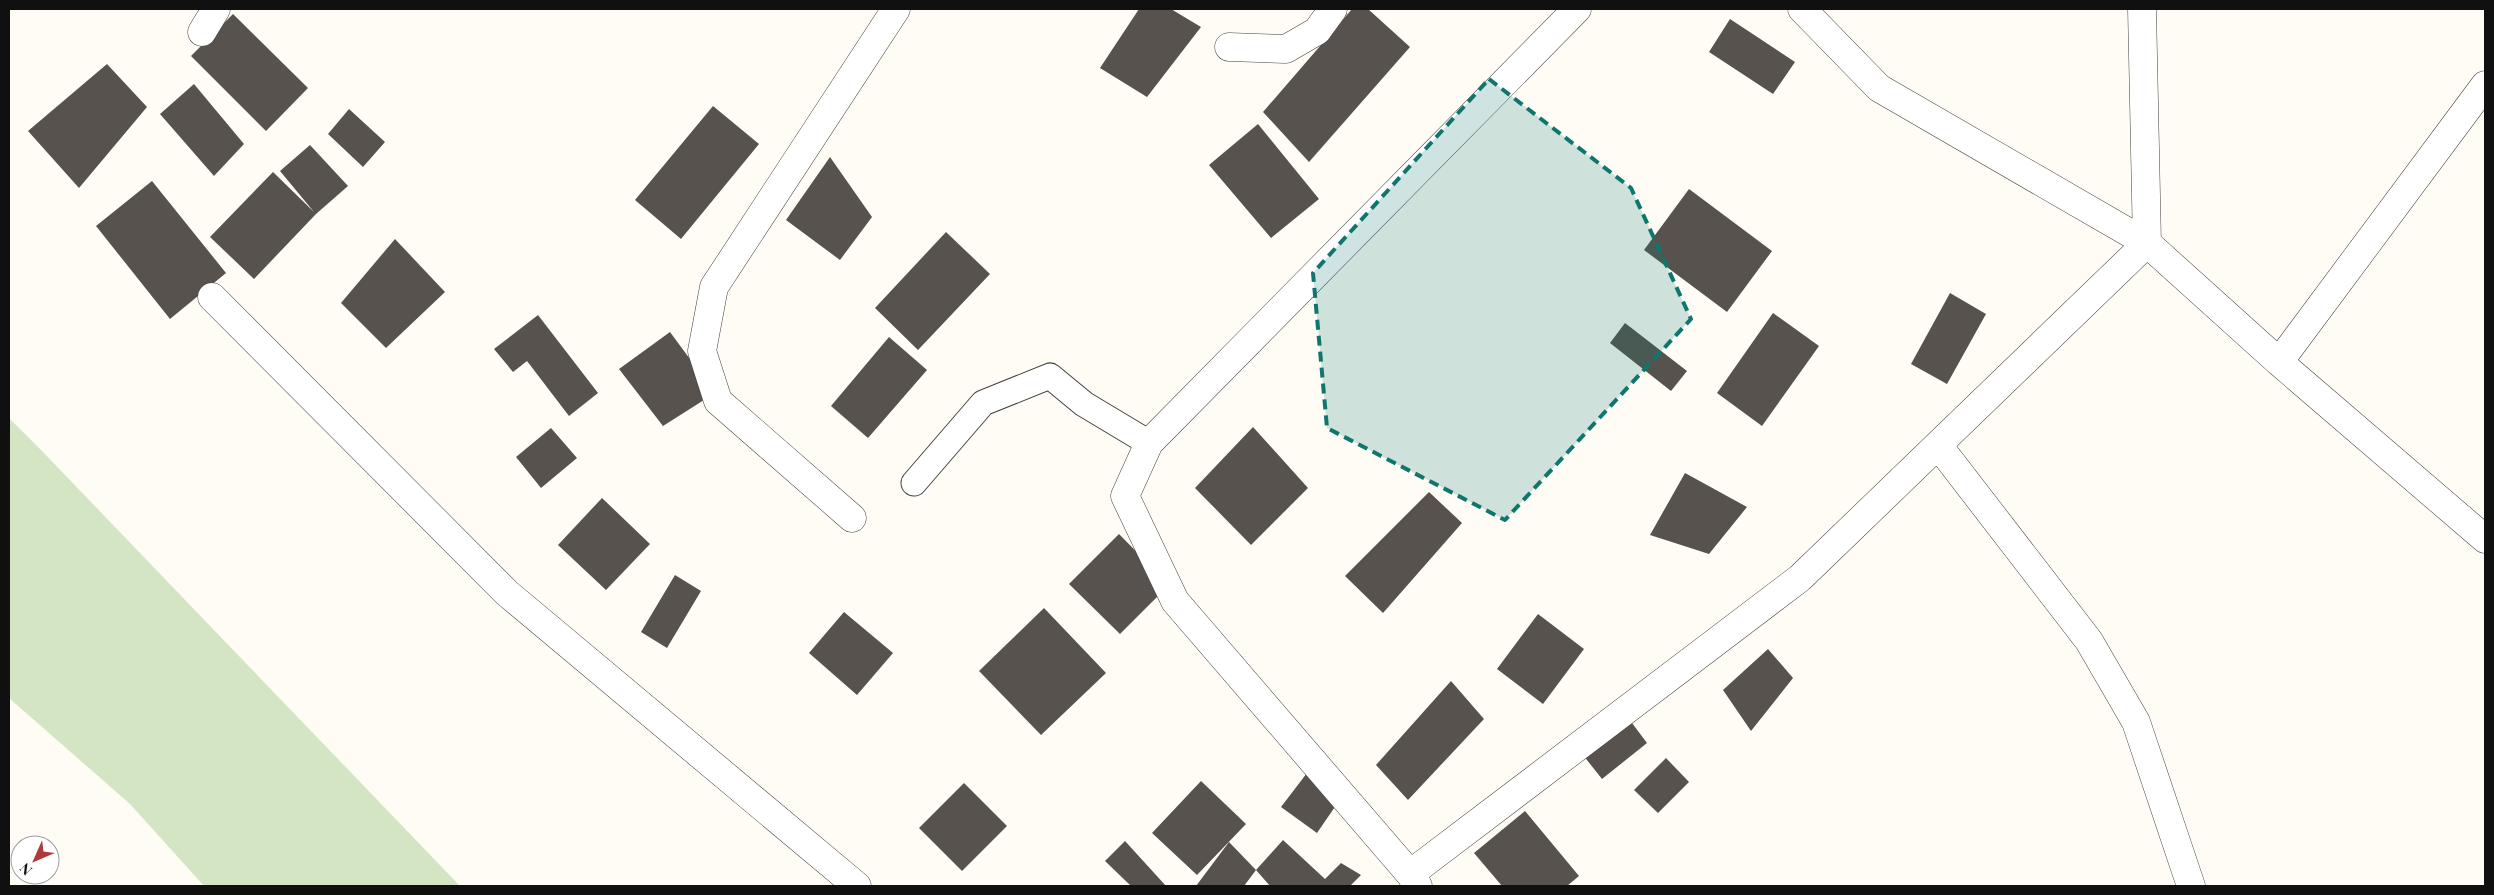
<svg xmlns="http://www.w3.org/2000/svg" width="2494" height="895" font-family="'Playfair Display',serif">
	<rect width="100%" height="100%" fill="#fefcf5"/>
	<path fill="#d3e5c2" d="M9,418L41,450L460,886H204L130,804L9,698Z"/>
	<path fill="#58524e" d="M1139,9H1171L1201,27L1147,97L1100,68Z
		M1352,9H1368L1410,47L1309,162L1263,112Z
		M233,14L308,88L266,131L191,56Z
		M1730,19L1795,62L1773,94L1709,52Z
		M107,64L147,107L79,188L28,131Z
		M194,84L244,144L214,176L160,114Z
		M713,106L759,144L681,239L635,200Z
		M349,109L385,142L363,167L328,134Z
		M1258,124L1319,199L1271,238L1209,165Z
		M310,145L348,186L316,214L254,279L210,237L273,172L314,212L280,171Z
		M830,157L872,217L840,260L786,220Z
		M152,181L226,273L170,319L96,226Z
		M1689,189L1772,251L1727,312L1644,250Z
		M946,232L990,274L918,350L875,308Z
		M395,239L445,292L386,348L341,303Z
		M1950,293L1986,314L1947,384L1911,364Z
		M1773,313L1819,346L1762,426L1717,393Z
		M538,315L598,393L569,416L527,361L513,372L494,349Z
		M1625,323L1687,371L1671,391L1610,343Z
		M670,332L715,393L663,426L619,369Z
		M889,337L927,370L868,438L831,406Z
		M1253,427L1308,488L1251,545L1195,488Z
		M551,428L577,458L541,488L516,457Z
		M1685,473L1747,507L1709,554L1650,535Z
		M1429,492L1462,523L1383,613L1345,576Z
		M602,498L650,544L606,590L558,545Z
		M1119,534L1169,585L1120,634L1069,584Z
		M675,575L701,591L667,648L641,632Z
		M1044,608L1106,673L1041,735L979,671Z
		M844,612L893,653L857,695L809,653Z
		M1538,614L1584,649L1543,704L1497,669Z
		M1768,649L1793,678L1751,731L1723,690Z
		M1451,681L1484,719L1408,800L1376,765Z
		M1629,719L1647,743L1602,779L1583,755Z
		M1666,758L1689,782L1658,813L1634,790Z
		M1307,773L1341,798L1317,833L1281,807Z
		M1201,781L1246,824L1197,875L1152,833Z
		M964,783L1007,826L962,871L919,828Z
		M1525,811L1579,876L1567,886H1502L1474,853Z
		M1283,840L1325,879L1341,863L1361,875L1350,886H1270L1256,870Z
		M1125,841L1166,886H1131L1105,861Z
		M1229,842L1256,870L1244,886H1196Z"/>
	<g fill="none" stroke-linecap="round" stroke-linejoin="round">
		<defs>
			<path id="lane" d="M914,483L983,403L1050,376L1084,404L1149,443"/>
			<path id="street" d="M1802,9L1879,88L2147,243L2279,362L2485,539
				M202,32L216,9
				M1229,47L1286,49L1317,31L1333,9
				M212,297L507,593L857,886
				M2279,362L2485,85
				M1938,445L2089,641L2136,722L2191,886
				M852,518L718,401L702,351L714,287L896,9
				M1410,874L1800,578L2147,243L2142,9
				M1418,886L1410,874L1175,601L1125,496L1149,443L1577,9"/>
		</defs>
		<use href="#lane" stroke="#434343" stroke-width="27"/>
		<use href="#street" stroke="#434343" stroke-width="29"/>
		<use href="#lane" stroke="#fff" stroke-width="25"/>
		<use href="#street" stroke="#fff" stroke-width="28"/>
	</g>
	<path fill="#0f766e" fill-opacity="0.2" stroke="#0f766e" stroke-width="4" stroke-dasharray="10 6" stroke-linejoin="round" d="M1489,79L1631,188L1691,319L1505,520L1327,428L1313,273Z"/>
	<rect width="2494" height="895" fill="none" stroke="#101010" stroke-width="20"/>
	<g transform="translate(35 860) rotate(225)"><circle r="24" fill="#ffffff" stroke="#9f9f9f"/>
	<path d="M0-4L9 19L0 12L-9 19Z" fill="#b0393a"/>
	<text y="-8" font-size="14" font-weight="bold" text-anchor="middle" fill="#101010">N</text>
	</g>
</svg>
